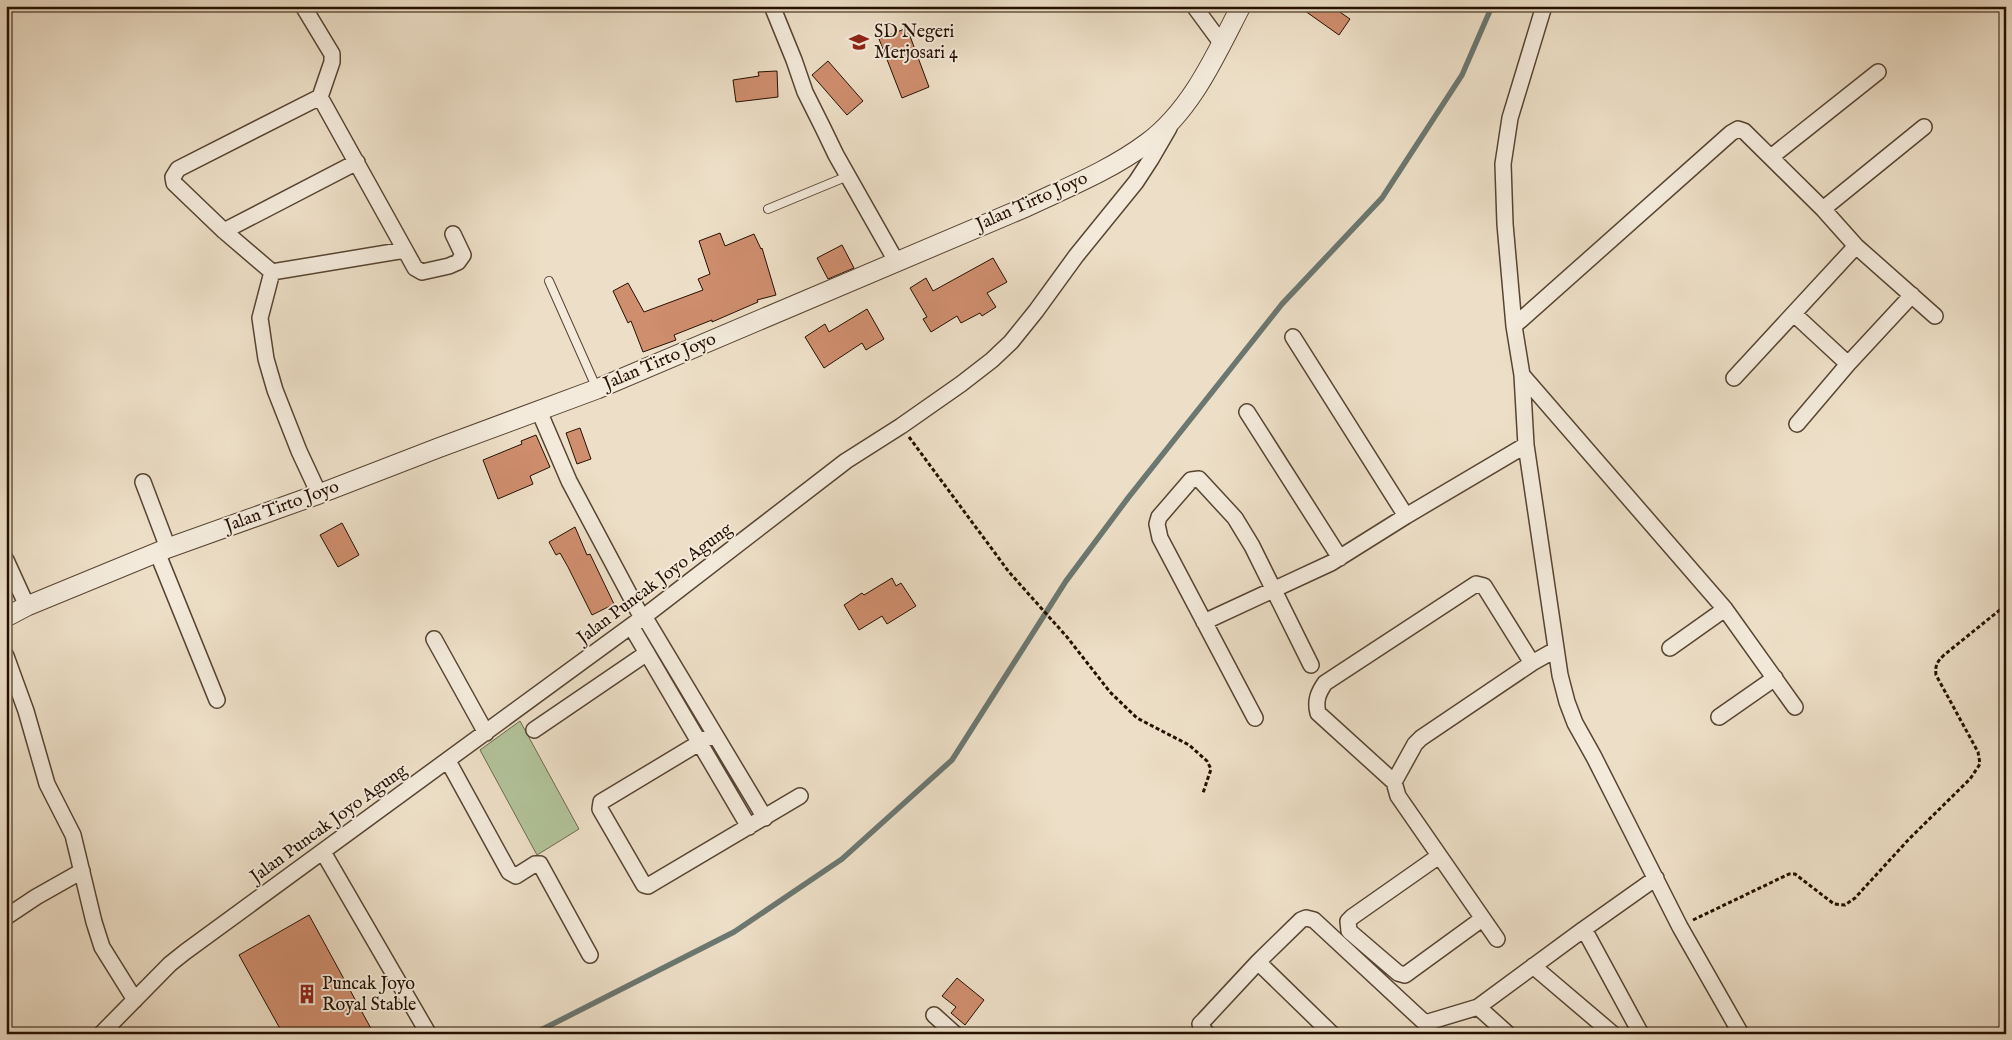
<svg xmlns="http://www.w3.org/2000/svg" width="2012" height="1040" font-family="'IM FELL English',serif">
	<rect width="100%" height="100%" fill="#eddfc7"/>
	<filter id="stains"><feTurbulence type="fractalNoise" baseFrequency=".004" numOctaves="4"/><feColorMatrix values="0 0 0 0 .2 0 0 0 0 .09 0 0 0 0 .02 0 0 0 .5 -.17"/></filter>
	<radialGradient id="worn" r=".72"><stop offset=".6" stop-color="#630" stop-opacity="0"/><stop offset="1" stop-color="#630" stop-opacity=".3"/></radialGradient>
	<path fill="#b2c39a" stroke="#6c6a4d" d="M520,721L579,829L537,855L480,750Z"/>
	<g fill="none" stroke-linecap="round" stroke-linejoin="round">
		<path stroke="#6b7770" stroke-width="5.5" d="M533,1034L734,932L842,859L952,760L1066,581L1128,498L1282,304L1382,198L1462,75L1492,6"/>
	</g>
	<path fill="#cf8e6e" stroke="#251000" d="M1298,6H1331L1350,19L1339,35Z
		M907,28L929,87L902,98L879,39Z
		M828,61L863,101L847,115L812,75Z
		M777,71L778,97L736,102L733,80L759,76L758,72Z
		M720,233L725,246L754,234L761,249L762,248L776,295L757,300L758,302L712,322V320L674,335L676,340L643,352L631,321L628,323L613,291L628,283L644,312L703,290L698,279L710,274L699,241Z
		M842,245L854,268L828,279L817,258Z
		M993,258L1007,282L987,293L996,307L982,316L980,313L961,323L957,316L931,332L923,319L927,317L910,288L926,278L933,291Z
		M867,309L884,339L866,350L862,343L824,368L805,337L825,324L829,332Z
		M580,428L591,459L577,464L566,433Z
		M536,435L550,467L530,476L533,484L498,499L483,460L522,444L521,441Z
		M342,523L359,555L338,567L320,535Z
		M575,527L587,555L590,554L614,604L592,615L568,567L560,553L556,555L549,542Z
		M892,578L896,586L901,583L916,606L887,624L882,616L859,630L844,605L862,593L864,595Z
		M309,915L374,1034H283L239,955Z
		M957,978L984,1000L965,1025L951,1013L956,1007L942,996Z"/>
	<g fill="none" stroke-linecap="round" stroke-linejoin="round">
		<defs>
			<path id="service" d="M768,209L848,176
				M549,281L597,389"/>
			<path id="minor" d="M303,6L332,54V62L320,97
				M772,6L794,60L805,92L823,128L836,155L896,261
				M1194,6L1222,44
				M1544,6L1510,118L1503,164L1505,224L1514,326L1522,375L1526,445L1560,675L1567,702L1575,723L1594,757L1680,927L1741,1034
				M1771,157L1878,72
				M1823,209L1924,127
				M224,231L357,162
				M405,250L415,268L422,272L449,266L458,262L463,255L453,234
				M272,272L405,250L320,97L178,169L173,177L174,183L224,231L272,272L260,318L266,359L275,390L299,451L319,494
				M1794,314L1848,364
				M1514,326L1731,133L1738,129L1744,131L1823,209L1856,246L1935,316
				M1293,337L1406,516
				M1522,375L1725,609L1795,707
				M1734,378L1856,246
				M539,411L569,481L642,618
				M1247,412L1340,558
				M1797,424L1848,364L1912,295
				M143,482L168,548
				M157,552L217,700
				M6,560L27,606
				M644,616L765,818
				M1204,622L1331,563L1406,516L1526,445
				M631,626L749,827
				M434,639L486,733
				M1670,648L1725,609
				M6,656L26,711L47,784L73,835L94,922L102,947L135,1000
				M1719,717L1775,678
				M1255,718L1160,538L1157,524L1159,517L1191,480L1199,479L1235,518L1252,546L1311,665
				M534,730L647,653
				M714,734L601,802L600,809L644,885L648,886L653,883L800,796
				M448,761L509,872L516,876L535,864H540L590,955
				M1394,782L1415,744L1421,738L1532,663L1555,650
				M323,852L428,1033
				M1439,856L1352,917L1348,921L1349,931L1398,973L1405,975L1482,919
				M6,917L36,897L82,871
				M1497,939L1398,796L1394,782L1318,713C1315,701 1318,693 1325,683L1476,584L1484,586L1532,663
				M1533,966L1613,1034
				M1478,1007L1508,1034
				M934,1015L955,1034
				M101,1034L170,964L185,952L650,612L846,461L901,426L961,384L992,360L1011,342L1036,311L1076,256L1136,182L1151,159L1169,128
				M1207,1034L1200,1024L1204,1020L1258,962
				M1332,1034L1258,962L1301,920L1306,918L1314,920L1425,1023L1478,1007L1584,929
				M1641,1034L1584,929L1656,878"/>
			<path id="tertiary" d="M6,617L27,606L168,548L319,494L438,448L597,389L1026,207C1066,188 1111,170 1147,143C1192,110 1216,54 1241,6"/>
		</defs>
		<use href="#service" stroke="#574432" stroke-width="10"/>
		<use href="#minor" stroke="#574432" stroke-width="18"/>
		<use href="#tertiary" stroke="#574432" stroke-width="21"/>
		<path stroke="#251000" stroke-width="3" stroke-dasharray="4 2.5" stroke-linecap="butt" d="M909,437L1009,572L1067,637L1110,692L1137,718L1189,745L1207,761L1211,769L1203,793
			M1693,920L1789,874H1795L1834,904L1845,905L1855,898L1909,839L1970,779L1980,764L1978,752L1936,675C1935,665 1937,662 1944,655L2006,605"/>
		<use href="#service" stroke="#f3eadb" stroke-width="8"/>
		<use href="#minor" stroke="#f3eadb" stroke-width="15"/>
		<use href="#tertiary" stroke="#f3eadb" stroke-width="19"/>
	</g>
	<defs>
		<symbol id="school-bare" viewBox="-9 -9 18 18"><path d="M0-5L7-2L0 1L-7-2ZM-4 1L0 2.5L4 1V4Q0 6-4 4Z" fill="#8f2418" stroke="#f3eadb" stroke-width="2.5" paint-order="stroke"/></symbol>
		<symbol id="building-bare" viewBox="-9 -9 18 18"><path d="M-4-6H4V6H1V3H-1V6H-4ZM-2.5-4.3h1.7v1.8h-1.7ZM.8-4.3h1.7v1.8H.8ZM-2.5-1h1.7V.8h-1.7ZM.8-1h1.7V.8H.8Z" fill="#8f2418" stroke="#f3eadb" stroke-width="2.5" paint-order="stroke"/></symbol>
	</defs>
	<g fill-rule="evenodd">
		<use href="#school-bare" x="845" y="28" width="28" height="28"/>
		<use href="#building-bare" x="293" y="980" width="28" height="28"/>
	</g>
	<g text-anchor="middle" dominant-baseline="central" stroke-width="4" stroke-linejoin="round" paint-order="stroke">
		<g font-size="18" fill="#251000" stroke="#f3eadb" text-anchor="start">
			<text x="874" y="32">SD Negeri<tspan x="874" dy="21">Merjosari 4</tspan></text>
			<text x="322" y="984">Puncak Joyo<tspan x="322" dy="21">Royal Stable</tspan></text>
		</g>
		<g font-size="18" fill="#251000" stroke="#f3eadb">
			<text transform="translate(1032 202) rotate(-24)">Jalan Tirto Joyo</text>
			<text transform="translate(660 362) rotate(-23)">Jalan Tirto Joyo</text>
			<text transform="translate(282 507) rotate(-20)">Jalan Tirto Joyo</text>
			<text transform="translate(655 584) rotate(-37)">Jalan Puncak Joyo Agung</text>
			<text transform="translate(329 824) rotate(-36)">Jalan Puncak Joyo Agung</text>
		</g>
	</g>
	<rect width="2012" height="1040" fill="none" stroke="#eddfc7" stroke-width="25"/>
	<rect x="8" y="8" width="1997" height="1025" fill="none" stroke="#251000" stroke-width="2.5"/>
	<rect x="12" y="12" width="1987" height="1015" fill="none" stroke="#251000"/>
	<rect width="100%" height="100%" filter="url(#stains)"/>
	<rect width="100%" height="100%" fill="url(#worn)"/>
</svg>
